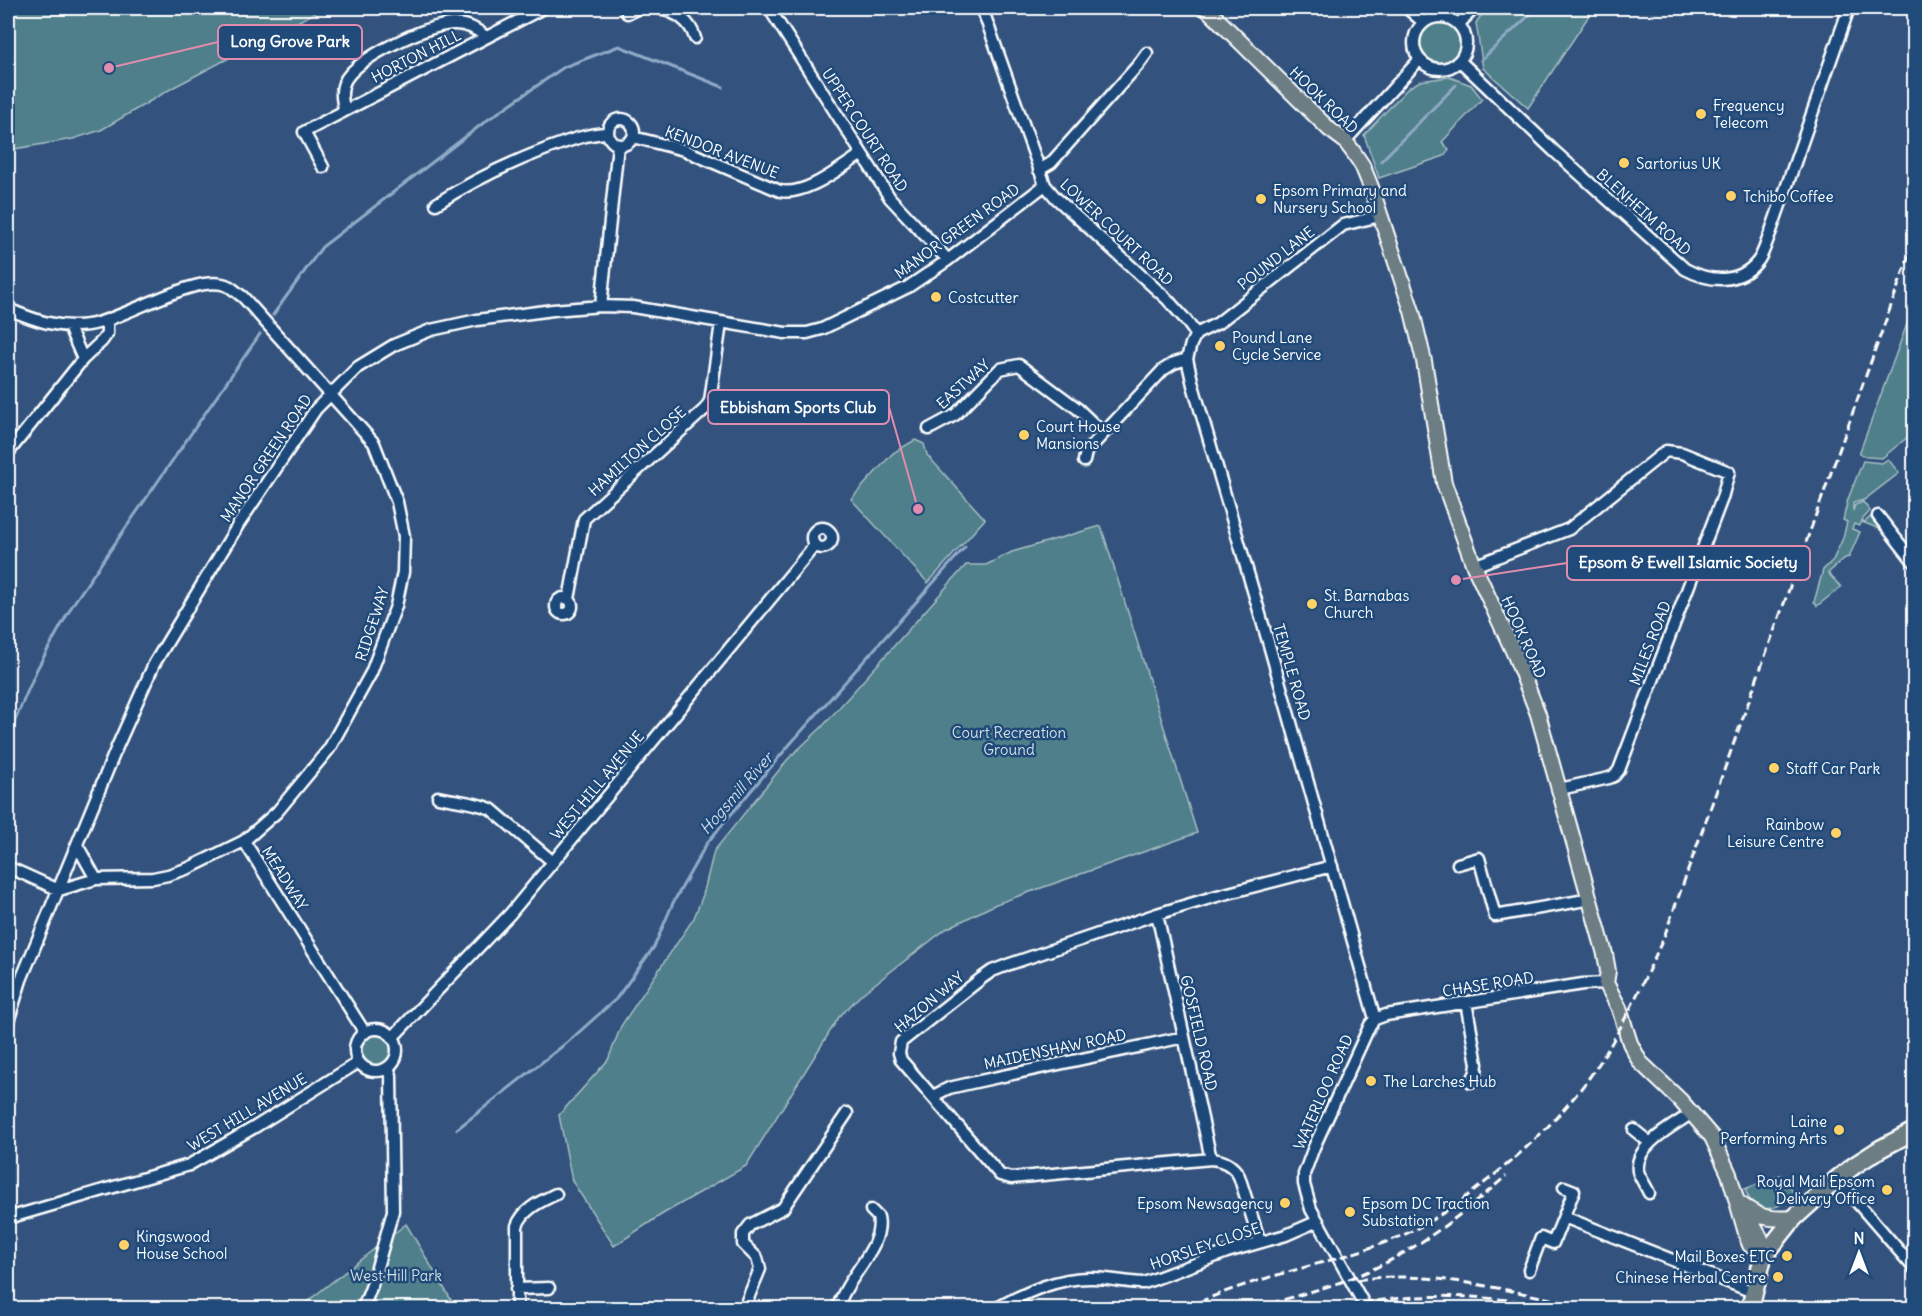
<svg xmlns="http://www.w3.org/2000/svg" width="1922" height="1316" font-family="Delius,sans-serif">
	<rect width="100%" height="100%" fill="#33537e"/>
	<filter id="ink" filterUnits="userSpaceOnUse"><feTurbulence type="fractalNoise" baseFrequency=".0167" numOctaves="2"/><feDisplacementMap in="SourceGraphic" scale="12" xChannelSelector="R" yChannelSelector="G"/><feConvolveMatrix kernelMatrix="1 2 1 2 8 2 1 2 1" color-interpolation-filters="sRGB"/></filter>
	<g filter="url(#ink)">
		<path fill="#4f7f8a" stroke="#a7bfc4" stroke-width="1.5" d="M8,8H324L174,87L101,130L73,139L8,150Z
			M1486,8H1594L1528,108L1483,68L1476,23Z
			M1417 43a23 23 0 1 1 46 0a23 23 0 1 1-46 0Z
			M1449,77L1471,85L1482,99L1442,142L1449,149L1444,156L1379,178L1364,135L1408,88L1420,81Z
			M1914,305V432L1882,458L1869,457L1859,454Z
			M915,440L924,444L927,455L985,519L928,583L851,499L893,453Z
			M1888,459L1899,473L1864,500L1853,503V511L1855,505L1863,502L1870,511L1862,520L1865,522L1870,517L1880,529L1862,522L1859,526L1854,524L1852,529L1860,532L1849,557L1845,558L1828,573L1841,587L1817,606L1814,602L1823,570L1833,560L1843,538L1847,522L1843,520L1848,499L1863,461L1882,463Z
			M1101,526L1197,833L996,904L946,929L863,993L839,1017L746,1166L661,1215L614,1246L572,1181L559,1115L608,1060L621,1026L694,918L703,895L714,851L788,759L822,727L966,565H986L1012,552Z
			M362 1050a15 15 0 1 1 30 0a15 15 0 1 1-30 0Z
			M1780,1175L1795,1194C1779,1210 1754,1218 1745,1189Z
			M406,1224L456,1308H299Z"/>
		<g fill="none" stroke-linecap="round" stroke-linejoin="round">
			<path stroke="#91aac7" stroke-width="3" d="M1481,60L1537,8
				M1381,161L1456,85
				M273,315L322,247L486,121L564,67L619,46L723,87
				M8,737L37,669L73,604L260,334
				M457,1129L569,1041L616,999L654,947L673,903L707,843L791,743L965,547"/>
			<defs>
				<path id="minor" d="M659,8C676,13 690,20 695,38
					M769,8L890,198L948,260
					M982,8L1045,185L1056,198L1167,299L1185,319L1196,334
					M1407,8L1423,22
					M627,13L640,8
					M1414 43a26 26 0 1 1 52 0a26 26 0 1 1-52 0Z
					M1459,24L1474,8
					M1460,61L1553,150L1685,269C1709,282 1739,285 1758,261C1764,253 1767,240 1771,231L1849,8
					M345,110C341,99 340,89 346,79C361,56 425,26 452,24C466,23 476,28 486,37
					M608 132a13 13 0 1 1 26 0a13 13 0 1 1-26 0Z
					M633,137L684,150L780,191C806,196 840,168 862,154
					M1345,141L1419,60
					M323,167L304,132L543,8
					M1039,170L1051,163L1139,64L1147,53
					M436,204C472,181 509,163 549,148C568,141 586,134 607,133
					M601,306L618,145
					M8,309C34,320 58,329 88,325C122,321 198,271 228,286C233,288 238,294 243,297L374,443L397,502L404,536L403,572L396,606L371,673L329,749L277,812L244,841L189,868L168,875L153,878L96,879L59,890
					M69,327L83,359
					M929,429L955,415L1000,369L1019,365L1078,409L1103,433
					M8,453L83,359L102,341L107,334V320
					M1084,461L1086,452L1163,370L1174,363L1187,359
					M1878,516L1914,562
					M812 538a10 10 0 1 1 20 0a10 10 0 1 1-20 0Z
					M1474,566L1569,529L1666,451L1682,453L1729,472L1722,498L1619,770L1614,776L1609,778L1560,789
					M556 606a8 8 0 1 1 16 0a8 8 0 1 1-16 0Z
					M569,599L584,519L705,409L710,401L721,323
					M438,797C455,801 475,802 491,809L553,862
					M244,841L365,1033
					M77,845L96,879
					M1458,864L1479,858L1495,916L1591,899
					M8,867L59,890
					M1157,914L1211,1159
					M1466,1002L1477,1064L1476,1072L1471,1082
					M1375,1019L1269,645L1193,385L1187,359L1191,344L1196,334L1218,323L1343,225L1380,216
					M8,1022L21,980L117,747L154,664L238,525L316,409L358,367L394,345L431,330L477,320L553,310L601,306L633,307L785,333H807L822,329L908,287L948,260L1045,185
					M355 1050a21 21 0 1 1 42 0a21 21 0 1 1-42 0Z
					M393,1037L510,914L815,545
					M933,1096L949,1088L980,1081L1184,1037
					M1634,1130L1649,1142
					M1837,1179L1914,1268
					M1649,1193C1646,1186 1640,1178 1638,1171C1634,1145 1675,1125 1692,1113
					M1564,1217L1753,1292
					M8,1218L189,1165L255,1127L359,1062
					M1260,1242L1239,1176C1233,1165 1224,1160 1211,1159L1011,1178L1000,1175L901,1060L899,1053L901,1042L982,978L992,971L1010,964L1157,914L1217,896L1332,866
					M1529,1270L1541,1238L1553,1243L1574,1191L1564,1187
					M516,1289L549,1288
					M363,1308L372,1285L393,1211L391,1075L388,1068
					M517,1308V1226C523,1209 540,1202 556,1194
					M744,1308L760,1269L757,1258L743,1244V1234L750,1225L783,1208L847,1113
					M838,1308C845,1278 885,1247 878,1217L871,1210
					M997,1308C1027,1292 1058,1277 1093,1278C1110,1278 1127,1283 1144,1283L1227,1252L1286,1235L1318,1221
					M1366,1308L1311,1209L1304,1184V1174L1314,1147L1370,1025L1375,1019L1386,1015L1583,984L1606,983"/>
				<path id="major" d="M1206,8L1329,129L1345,141L1354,153L1362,165L1371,187L1412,311L1424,361L1444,483L1474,566L1515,655L1538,714L1605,954L1608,971L1606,983L1619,1008L1630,1043L1640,1062L1680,1100L1712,1137L1729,1174L1748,1240L1750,1245L1758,1246
					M1739,1203C1760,1218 1768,1220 1794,1218
					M1744,1209L1761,1239L1758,1246"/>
				<path id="highway" d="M1750,1308L1763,1257L1794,1218L1837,1179L1855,1165L1880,1149L1914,1131"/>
			</defs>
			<use href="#minor" stroke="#fff" stroke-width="15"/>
			<use href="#major" stroke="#fff" stroke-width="18"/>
			<use href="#highway" stroke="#fff" stroke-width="21"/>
			<use href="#minor" stroke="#1f4a7a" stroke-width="10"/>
			<use href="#major" stroke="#6d7d84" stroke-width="14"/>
			<use href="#highway" stroke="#6d7d84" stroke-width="16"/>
			<path stroke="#fff" stroke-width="3" stroke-dasharray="9 4.5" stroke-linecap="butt" d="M1357,1280C1431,1268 1521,1294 1594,1308
				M1187,1308C1250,1277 1320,1267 1386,1242C1420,1230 1451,1209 1479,1187C1527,1150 1569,1110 1602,1059C1626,1021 1645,978 1664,937L1914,242
				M1258,1308C1295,1295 1334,1287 1371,1270C1421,1247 1465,1212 1506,1176
				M1337,1308C1399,1294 1465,1293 1528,1303
				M1881,1308L1914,1304"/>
		</g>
	</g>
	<g fill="#ffd166" stroke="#1f4a7a" stroke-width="2">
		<circle cx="1701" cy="114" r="6"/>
		<circle cx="1624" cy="163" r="6"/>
		<circle cx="1731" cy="196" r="6"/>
		<circle cx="1261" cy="199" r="6"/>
		<circle cx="936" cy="297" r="6"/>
		<circle cx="1220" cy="346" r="6"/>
		<circle cx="1024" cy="435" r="6"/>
		<circle cx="1312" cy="604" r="6"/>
		<circle cx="1774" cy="768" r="6"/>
		<circle cx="1836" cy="833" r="6"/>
		<circle cx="1371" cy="1081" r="6"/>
		<circle cx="1839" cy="1130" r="6"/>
		<circle cx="1887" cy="1190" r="6"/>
		<circle cx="1285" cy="1203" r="6"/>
		<circle cx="1350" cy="1212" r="6"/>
		<circle cx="124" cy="1245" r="6"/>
		<circle cx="1787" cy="1256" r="6"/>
		<circle cx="1778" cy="1277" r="6"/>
	</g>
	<g text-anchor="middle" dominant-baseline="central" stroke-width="5" stroke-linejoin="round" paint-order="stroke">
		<g font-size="15" fill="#fff" stroke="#1f4a7a">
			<text transform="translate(416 56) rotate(-27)">HORTON HILL</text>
			<text transform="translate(1324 100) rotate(44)">HOOK ROAD</text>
			<text transform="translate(865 130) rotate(57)">UPPER COURT ROAD</text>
			<text transform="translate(722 152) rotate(21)">KENDOR AVENUE</text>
			<text transform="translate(1644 212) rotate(42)">BLENHEIM ROAD</text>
			<text transform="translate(957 231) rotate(-36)">MANOR GREEN ROAD</text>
			<text transform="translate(1117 232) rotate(43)">LOWER COURT ROAD</text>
			<text transform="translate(1276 258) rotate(-38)">POUND LANE</text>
			<text transform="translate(963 384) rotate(-42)">EASTWAY</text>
			<text transform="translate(637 451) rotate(-42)">HAMILTON CLOSE</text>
			<text transform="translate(266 458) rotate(-56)">MANOR GREEN ROAD</text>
			<text transform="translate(372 624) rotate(-72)">RIDGEWAY</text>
			<text transform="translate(1524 637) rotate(66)">HOOK ROAD</text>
			<text transform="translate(1650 643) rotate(-69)">MILES ROAD</text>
			<text transform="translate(1292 672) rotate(74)">TEMPLE ROAD</text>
			<text transform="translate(597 785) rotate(-50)">WEST HILL AVENUE</text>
			<text transform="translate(285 878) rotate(58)">MEADWAY</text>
			<text transform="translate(1488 984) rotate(-9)">CHASE ROAD</text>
			<text transform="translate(929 1002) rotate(-40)">HAZON WAY</text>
			<text transform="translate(1199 1033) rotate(77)">GOSFIELD ROAD</text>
			<text transform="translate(1055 1049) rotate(-12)">MAIDENSHAW ROAD</text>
			<text transform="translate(1323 1092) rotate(-66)">WATERLOO ROAD</text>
			<text transform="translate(247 1112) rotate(-31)">WEST HILL AVENUE</text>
			<text transform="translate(1205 1246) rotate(-19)">HORSLEY CLOSE</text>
		</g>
		<g font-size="15" fill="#fff" stroke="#1f4a7a" text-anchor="start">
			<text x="1713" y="105">Frequency<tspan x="1713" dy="17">Telecom</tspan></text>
			<text x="1636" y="163">Sartorius UK</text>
			<text x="1273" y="190">Epsom Primary and<tspan x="1273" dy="17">Nursery School</tspan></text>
			<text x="1743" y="196">Tchibo Coffee</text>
			<text x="948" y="297">Costcutter</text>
			<text x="1232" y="337">Pound Lane<tspan x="1232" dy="17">Cycle Service</tspan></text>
			<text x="1036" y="426">Court House<tspan x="1036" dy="17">Mansions</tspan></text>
			<text x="1324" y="595">St. Barnabas<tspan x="1324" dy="17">Church</tspan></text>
			<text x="1786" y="768">Staff Car Park</text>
			<text x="1824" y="824" text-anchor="end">Rainbow<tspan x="1824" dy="17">Leisure Centre</tspan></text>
			<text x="1383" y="1081">The Larches Hub</text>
			<text x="1827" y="1121" text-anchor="end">Laine<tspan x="1827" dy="17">Performing Arts</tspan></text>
			<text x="1875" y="1181" text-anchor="end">Royal Mail Epsom<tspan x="1875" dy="17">Delivery Office</tspan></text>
			<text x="1273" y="1203" text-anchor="end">Epsom Newsagency</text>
			<text x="1362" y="1203">Epsom DC Traction<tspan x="1362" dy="17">Substation</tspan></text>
			<text x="136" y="1236">Kingswood<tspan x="136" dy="17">House School</tspan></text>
			<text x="1775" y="1256" text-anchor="end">Mail Boxes ETC</text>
			<text x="1766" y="1277" text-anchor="end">Chinese Herbal Centre</text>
		</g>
		<g font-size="15" fill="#d3dfe2" stroke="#1f4a7a">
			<text x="1009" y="732">Court Recreation<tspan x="1009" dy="17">Ground</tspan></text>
			<text x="396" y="1275">West Hill Park</text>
		</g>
		<g font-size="16" font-style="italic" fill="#d1dce8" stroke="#1f4a7a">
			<text transform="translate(736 793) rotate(-49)">Hogsmill River</text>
		</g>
	</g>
	<path fill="none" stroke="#e08cad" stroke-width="2" d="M109 68L218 42M918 509L889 407M1456 580L1567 563"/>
	<g fill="#e08cad" stroke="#1f4a7a" stroke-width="2">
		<circle cx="109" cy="68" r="6"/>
		<circle cx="918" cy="509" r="6"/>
		<circle cx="1456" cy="580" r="6"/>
	</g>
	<g fill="#1f4a7a" stroke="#e08cad" stroke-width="2">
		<rect x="218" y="25" width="144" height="34" rx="6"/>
		<rect x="708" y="390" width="181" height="34" rx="6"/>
		<rect x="1567" y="546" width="243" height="34" rx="6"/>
	</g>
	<g font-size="16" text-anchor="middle" font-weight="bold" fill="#fff">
		<text x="290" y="47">Long Grove Park</text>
		<text x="798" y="413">Ebbisham Sports Club</text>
		<text x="1688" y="568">Epsom &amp; Ewell Islamic Society</text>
	</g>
	<rect width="1922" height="1316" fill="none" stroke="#1f4a7a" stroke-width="30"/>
	<rect x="15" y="15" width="1892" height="1286" fill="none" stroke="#fff" stroke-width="2" filter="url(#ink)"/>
	<g transform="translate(1859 1253)" stroke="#1f4a7a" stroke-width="4.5" paint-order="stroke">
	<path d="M0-4.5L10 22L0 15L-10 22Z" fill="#ffffff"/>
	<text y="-9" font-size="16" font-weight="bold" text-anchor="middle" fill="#ffffff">N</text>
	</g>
</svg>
